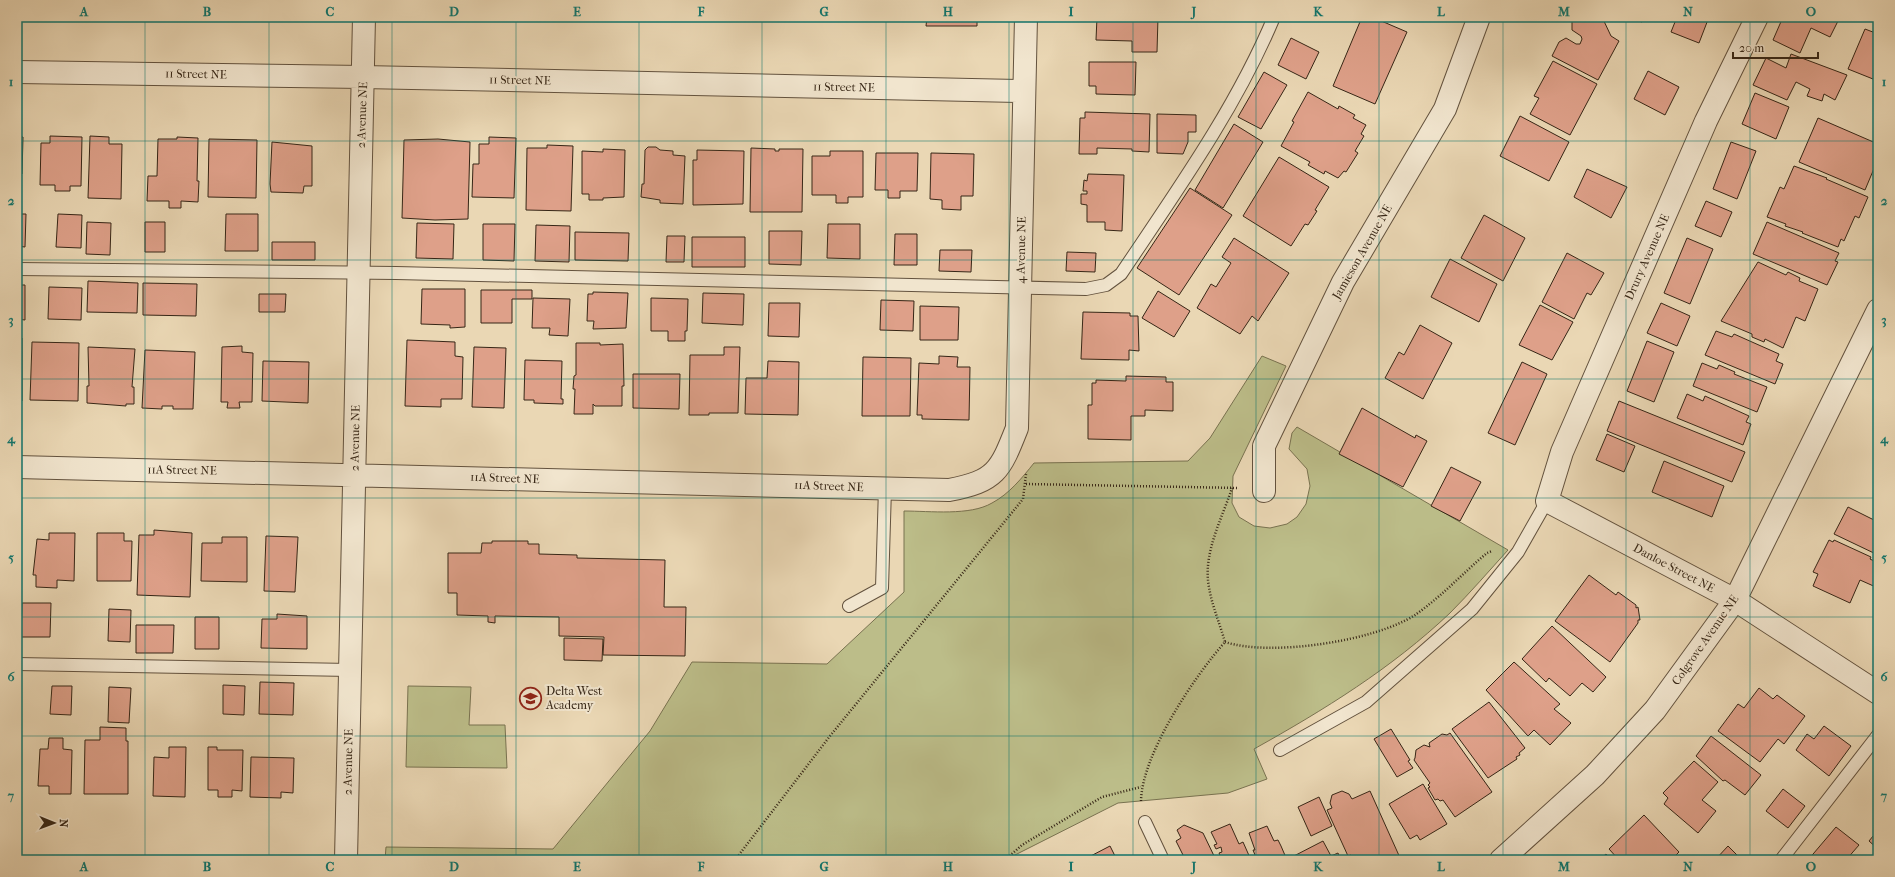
<svg xmlns="http://www.w3.org/2000/svg" width="1895" height="877" font-family="'IM FELL French Canon',serif">
	<rect width="100%" height="100%" fill="#ead7b4"/>
	<filter id="stains"><feTurbulence type="fractalNoise" baseFrequency=".005" numOctaves="4"/><feColorMatrix values="0 0 0 0 .2 0 0 0 0 .09 0 0 0 0 .02 0 0 0 .5 -.17"/></filter>
	<radialGradient id="worn" r=".72"><stop offset=".6" stop-color="#630" stop-opacity="0"/><stop offset="1" stop-color="#630" stop-opacity=".3"/></radialGradient>
	<path fill="#bcbd89" stroke="#797250" d="M1262,356L1286,366L1233,476L1232,503L1239,517L1254,526L1270,528L1287,524L1297,517L1306,504L1310,486L1307,469L1289,449L1292,433L1297,427L1508,550C1489,571 1470,593 1450,613C1392,668 1324,710 1254,749L1267,779L1228,793L1118,803L1015,855L1010,860H385L386,847L553,849L650,731L692,662L827,664L904,592V511C930,511 970,516 992,503C1009,494 1022,478 1034,463L1188,461L1210,438Z
		M408,686L471,687L469,725H505L507,768L406,767Z"/>
	<path fill="#dea089" stroke="#362616" d="M523,17H576V20L523,18Z
		M757,17H771L770,18H757Z
		M875,17H919V21L875,20Z
		M927,17H977V26H926Z
		M1097,17H1158L1157,52H1132V41L1096,40Z
		M1362,17H1372L1407,32L1375,104L1333,86Z
		M1572,17H1602L1611,36L1619,41L1598,80L1552,56L1559,42L1566,38L1576,44H1580L1582,39L1581,36L1572,30Z
		M1625,17H1643L1642,22Z
		M1677,17H1709L1699,43L1671,32Z
		M1783,17H1840L1830,37L1811,28L1800,53L1773,40Z
		M1869,17H1878V23L1868,19Z
		M1865,29L1878,34V81L1848,69Z
		M1291,38L1319,52L1306,79L1278,65Z
		M1791,54L1847,75L1835,100L1824,94L1822,101L1807,96L1810,89L1796,82L1787,100L1753,85L1766,58L1786,68Z
		M1553,61L1597,84L1570,135L1530,114L1539,98L1534,96Z
		M1089,62H1136L1135,95L1096,94V86H1089Z
		M1648,71L1679,87L1665,115L1634,99Z
		M1264,72L1287,85L1261,129L1238,117Z
		M1308,92L1338,109L1339,106L1355,115L1353,118L1366,125L1361,134L1364,136L1355,151L1358,153L1346,172L1344,171L1338,178L1325,171L1324,174L1308,165L1310,162L1281,146L1294,122L1292,121Z
		M1755,93L1789,107L1776,139L1742,124Z
		M1085,112L1150,114L1149,152L1132,151V149L1097,148V154H1079L1080,118H1085Z
		M1157,114L1196,115V132H1188V142L1183,154L1157,153Z
		M1520,116L1569,142L1549,181L1500,156Z
		M1818,118L1878,144V159L1865,190L1799,162Z
		M1234,124L1263,142L1223,208L1195,190Z
		M50,136L82,137L81,186H70V191H55V185H40L41,143H50Z
		M90,136L109,137V144H122L121,199L88,198Z
		M17,137H23L22,174H17Z
		M177,137L198,138L197,181H199L198,202L181,201V208H169V201H147L148,176H157L158,139H177Z
		M489,137L516,138L514,198L472,197L473,164H479V144H489Z
		M209,139L257,140L256,198L208,197Z
		M438,139L470,142L468,219L435,220L402,218L404,140Z
		M272,142L312,146V186H304L303,193L271,192L270,184Z
		M1731,142L1756,151L1737,199L1713,189Z
		M547,145L573,146L571,211L526,210L527,148H547Z
		M648,147H656L660,150L673,151V155L685,156L683,204L660,203V200L641,197L642,184H644L645,150Z
		M751,148L775,149V151H779V149H803L802,212H750Z
		M603,149L625,150L624,197L603,198V200H589V194H582V151L603,152Z
		M697,150L744,151L743,204L693,205V160H697Z
		M830,151H863V197H848V203H836V195H812V156H830Z
		M876,153H918L917,191H900V198H888V190H875Z
		M931,153L974,154L973,196H961V210L942,209V200L930,199Z
		M1279,157L1329,187L1315,210L1317,211L1308,225L1305,224L1291,246L1243,216Z
		M1794,166L1827,178L1826,179L1868,197L1859,218L1855,216L1844,241L1841,239L1838,247L1802,233L1803,232L1785,226L1786,224L1767,217L1780,187L1784,189Z
		M1587,169L1627,187L1611,218L1574,197Z
		M1088,174L1124,175L1122,231L1105,230V222H1087V205L1081,204V194H1087V191H1083L1084,180L1087,181Z
		M1190,188L1232,215L1179,295L1137,268Z
		M1706,201L1732,212L1721,237L1695,226Z
		M17,214H26L25,247L17,246Z
		M58,214L82,215L81,248L56,247Z
		M226,214H258V251H225Z
		M1484,215L1525,238L1503,281L1461,258Z
		M87,222L111,223L110,255L86,254Z
		M145,222H165V252H145Z
		M1767,222L1839,253L1835,261L1838,262L1827,285L1753,254Z
		M417,223L454,224L453,259L416,258Z
		M483,224H515L514,261L483,260Z
		M828,224H860V259L827,258Z
		M536,225L570,226L569,262L535,261Z
		M769,231H802L801,265L769,264Z
		M575,232L629,233L628,261L575,260Z
		M895,234H917V265H894Z
		M667,236H685L684,262H666Z
		M692,237H745V267H692Z
		M1234,238L1289,273L1258,321L1252,316L1240,334L1197,308L1211,284L1216,287L1231,263L1222,257Z
		M1687,238L1713,249L1690,304L1664,293Z
		M272,242H315V260H272Z
		M940,250H972L971,272L939,271Z
		M1067,252L1096,253L1095,272L1066,271Z
		M1567,253L1604,273L1591,295L1587,293L1574,319L1542,302Z
		M1450,259L1497,284L1479,322L1431,297Z
		M1758,262L1786,275L1788,272L1800,278L1799,281L1818,289L1805,321L1796,317L1783,348L1765,339L1764,342L1752,337V334L1721,321Z
		M88,281L138,283L137,313L87,312Z
		M143,283L197,284L196,316L143,315Z
		M17,285H25V320L17,319Z
		M49,287L82,288L81,320L48,319Z
		M422,289H465V327L450,328V325L421,324Z
		M481,290H532V299H512V323H481Z
		M1158,291L1190,311L1174,337L1142,318Z
		M593,292L628,293L626,328L593,329L594,321H587L588,294H593Z
		M703,293L744,294L743,325L702,323Z
		M259,294H286L285,312H259Z
		M533,298L570,299L568,336L549,335L550,328H532Z
		M651,298L688,299L687,331H685V341H668V331H651Z
		M881,300L914,301L913,331L880,330Z
		M769,303H800L799,337L768,336Z
		M1661,303L1690,316L1677,346L1647,333Z
		M1540,305L1573,322L1552,360L1519,345Z
		M920,306L959,307L958,340H920Z
		M1083,312L1130,313V316H1138L1139,351L1129,350V360L1081,359Z
		M1420,325L1452,343L1423,399L1385,378L1399,352L1404,355Z
		M1716,331L1732,337L1734,334L1779,354L1776,361L1783,364L1775,384L1705,355Z
		M17,338H22V401H17Z
		M407,340L455,342V356L463,357L462,399H441V407L405,406Z
		M1647,341L1674,352L1654,402L1627,391Z
		M32,342L79,343L78,401L30,400Z
		M576,343H600V345L623,344L624,386H622V406H595L593,404V414H574L575,389H573L574,376L576,375Z
		M242,346V352L253,353L252,402H239L240,408H227L228,402H221L222,347Z
		M88,347L135,349L132,387H134V404H126V406L87,403V386H89Z
		M474,347L506,348L504,408L472,407Z
		M724,347H740L738,413H709V415H689L690,355H724Z
		M145,350L195,352L193,409H173V406H162V409L142,408Z
		M939,356L958,357L957,367H970L969,420L922,419V415H917L919,363L939,364Z
		M863,357L911,358L910,416H862Z
		M525,360L562,361L561,399H563V404L534,403V400H524Z
		M263,361L309,362L308,403L262,401Z
		M768,361L799,362L798,415L745,414L746,378H767Z
		M1522,362L1547,374L1515,445L1488,433Z
		M1702,363L1717,369L1719,365L1735,372L1734,374L1767,387L1757,412L1693,386Z
		M633,374H680L679,409L633,408Z
		M1126,376L1166,377V382H1173V411L1145,410V416H1131V440L1088,439V405H1092V383H1096V380L1126,381Z
		M1687,394L1703,401L1705,396L1749,416L1746,422L1751,424L1743,445L1677,418Z
		M1619,401L1745,452L1732,482L1607,431Z
		M1362,408L1415,438L1416,435L1427,441L1403,487L1339,454Z
		M1607,434L1635,446L1624,472L1596,460Z
		M1664,461L1724,486L1712,517L1652,492Z
		M1451,467L1481,482L1460,521L1431,506Z
		M1848,507L1878,522V555L1834,534Z
		M154,530L192,533L190,597L137,595L139,535H154Z
		M49,533H75L74,581L57,580V588L36,587V575H33L37,539L49,540Z
		M97,533H124V541H132L131,581H97Z
		M266,536L298,537L295,592L264,591Z
		M222,537H247V582L201,581L202,543H222Z
		M1829,540L1833,542L1834,540L1871,557L1870,559L1878,563V588L1860,580L1850,603L1813,586L1818,574L1813,572Z
		M492,541H528V544H539V554L577,555V558L665,560L664,607H686L685,656L603,655L604,637L559,636V617L495,616V623L488,622V616L457,615V593H448V553H481L482,543H492Z
		M1589,575L1616,595L1618,592L1636,605V608L1638,607L1640,620H1638V623L1610,662L1555,621Z
		M22,603H51L50,637H21Z
		M109,609L131,610L130,642L108,641Z
		M277,614L307,616V649L261,648L262,619H277Z
		M195,617H219V649H195Z
		M136,625H174L173,653H136Z
		M1552,626L1606,677L1593,692L1582,683L1570,696L1549,678L1546,682L1522,659Z
		M564,638L603,639L602,661L564,660Z
		M1514,662L1560,704L1554,709L1571,723L1550,745L1534,730L1528,736L1486,690Z
		M17,680H19V687H17Z
		M260,682L294,683L293,715L259,714Z
		M223,685L245,686L244,715L223,714Z
		M52,686H72L71,715L50,714Z
		M109,687L131,688L129,723L108,722Z
		M1759,688L1773,699L1777,695L1805,716L1784,744L1778,739L1760,762L1718,731L1738,704L1744,708Z
		M1489,702L1525,748L1519,753L1520,755L1516,757L1517,759L1488,778L1452,729Z
		M1824,726L1851,746L1829,776L1796,750L1807,734L1814,739Z
		M100,727L126,728V741H128V794H84L85,740H100Z
		M1391,729L1410,760L1408,761L1413,768L1397,777L1374,739Z
		M1450,733L1492,792L1455,817L1443,800L1440,801L1438,799L1435,800L1428,788L1430,787L1428,785L1430,783L1414,760L1415,758L1416,750L1424,745L1430,747L1429,743L1442,734L1447,735Z
		M1711,736L1761,775L1745,795L1725,780L1723,781L1696,756Z
		M49,738H63V749L72,750L71,794H49V786H38L40,749H48Z
		M169,747H186L185,797L153,796L154,757L169,758Z
		M208,747H217V750H243L242,791L232,790V797H218V790H208Z
		M251,757L294,758L293,793L281,792V798L250,797Z
		M1694,761L1718,782L1702,800L1716,811L1698,833L1664,804L1668,798L1663,793Z
		M1423,784L1447,824L1420,840L1417,835L1410,839L1389,804Z
		M1783,789L1805,806L1788,828L1766,811Z
		M1342,791L1349,794L1352,799L1370,791L1401,860H1357L1353,859L1351,855L1348,856L1327,810L1332,808L1330,803L1332,795Z
		M1319,797L1332,826L1311,836L1298,807Z
		M1644,815L1679,852L1671,860H1619L1609,849Z
		M1230,824L1239,844L1243,842L1251,860H1222L1219,853L1222,852L1221,847L1216,849L1214,845L1217,844L1211,832Z
		M1184,825L1203,833L1216,860H1180L1178,857L1183,855L1176,841L1181,838L1177,830Z
		M1267,826L1274,841L1278,840L1281,846L1287,860H1257L1253,850H1255L1249,833Z
		M1836,827L1859,845L1846,860H1808Z
		M1878,830V849L1869,841Z
		M1323,841L1331,856L1338,853L1341,860H1294L1292,857Z
		M1110,846L1117,860H1083Z
		M1728,846L1742,860H1715Z
		M1606,854L1612,860H1599Z"/>
	<g fill="none" stroke-linecap="round" stroke-linejoin="round">
		<defs>
			<path id="lane" d="M17,269L396,273L1086,289L1106,285L1121,274C1176,192 1236,108 1274,17
				M849,606L882,588L885,488
				M17,664L350,670
				M1280,750L1366,702L1472,609L1518,552L1547,501
				M1145,822L1163,860
				M1781,860L1878,735"/>
			<path id="street" d="M1757,17L1706,121L1562,452L1547,501L1735,600L1878,693
				M17,72L363,77L1023,91
				M17,467L949,490C996,481 1000,471 1017,428L1026,17
				M1264,491V446L1343,282L1445,109L1479,17
				M346,860L364,17
				M1501,860L1595,775L1655,710L1735,600L1878,310"/>
		</defs>
		<use href="#lane" stroke="#63523e" stroke-width="14"/>
		<use href="#street" stroke="#63523e" stroke-width="24"/>
		<path stroke="#362616" stroke-width="2.5" stroke-dasharray="1 2" stroke-linecap="butt" d="M1026,484L1239,488
			M1225,642C1271,657 1375,641 1415,615C1441,597 1463,573 1487,553L1492,551
			M1141,801C1142,754 1194,677 1225,642C1219,621 1210,601 1208,580C1205,549 1223,516 1232,488
			M735,860L830,736L1023,499L1026,474
			M1005,860L1022,845L1102,797L1141,787"/>
		<use href="#lane" stroke="#f1e5ce" stroke-width="12"/>
		<use href="#street" stroke="#f1e5ce" stroke-width="22"/>
	</g>
	<path fill="none" stroke="#0f766e" stroke-width="1" stroke-opacity="0.55" d="M145,17V860M269,17V860M392,17V860M516,17V860M639,17V860M762,17V860M886,17V860M1009,17V860M1133,17V860M1256,17V860M1379,17V860M1503,17V860M1626,17V860M1750,17V860M17,141H1878M17,260H1878M17,379H1878M17,498H1878M17,617H1878M17,736H1878"/>
	<defs>
		<symbol id="school-ring" viewBox="-11 -11 22 22"><circle r="9.5" fill="#f1e5ce" stroke="#8f2418" stroke-width="1.5"/><path d="M0-5L7-2L0 1L-7-2ZM-4 1L0 2.5L4 1V4Q0 6-4 4Z" fill="#8f2418"/></symbol>
	</defs>
	<g fill-rule="evenodd">
		<use href="#school-ring" x="518" y="686" width="25" height="25"/>
	</g>
	<g text-anchor="middle" dominant-baseline="central" stroke-width="4" stroke-linejoin="round" paint-order="stroke">
		<g font-size="12" fill="#362616" stroke="#f1e5ce">
			<text transform="translate(196 74) rotate(1)">11 Street NE</text>
			<text transform="translate(520 80) rotate(1)">11 Street NE</text>
			<text transform="translate(844 87) rotate(1)">11 Street NE</text>
			<text transform="translate(362 115) rotate(-88)">2 Avenue NE</text>
			<text transform="translate(1021 250) rotate(-89)">4 Avenue NE</text>
			<text transform="translate(1362 252) rotate(-60)">Jamieson Avenue NE</text>
			<text transform="translate(1647 257) rotate(-66)">Drury Avenue NE</text>
			<text transform="translate(355 438) rotate(-89)">2 Avenue NE</text>
			<text transform="translate(182 470) rotate(1)">11A Street NE</text>
			<text transform="translate(505 478) rotate(2)">11A Street NE</text>
			<text transform="translate(829 486) rotate(2)">11A Street NE</text>
			<text transform="translate(1674 568) rotate(28)">Danloe Street NE</text>
			<text transform="translate(1705 640) rotate(-55)">Colgrove Avenue NE</text>
			<text transform="translate(348 762) rotate(-89)">2 Avenue NE</text>
		</g>
		<g font-size="12" fill="#362616" stroke="#f1e5ce" text-anchor="start">
			<text x="546" y="691">Delta West<tspan x="546" dy="14">Academy</tspan></text>
		</g>
	</g>
	<rect width="1895" height="877" fill="none" stroke="#ead7b4" stroke-width="44"/>
	<g transform="translate(54 823) rotate(91)" stroke="#f1e5ce" stroke-width="3" paint-order="stroke">
	<path d="M0-3L7 15L0 10L-7 15Z" fill="#362616"/>
	<text y="-6" font-size="11" font-weight="bold" text-anchor="middle" fill="#362616">N</text>
	</g>
	<path d="M1733 52v6h85v-6" fill="none" stroke="#362616" stroke-width="2"/>
	<text x="1739" y="52" font-size="12" fill="#362616" stroke="#f1e5ce" stroke-width="3" paint-order="stroke">20 m</text>
	<rect x="22" y="22" width="1851" height="833" fill="none" stroke="#0f766e" stroke-width="1.5"/>
	<g font-size="13" text-anchor="middle" font-weight="bold" fill="#0f766e">
		<text x="84" y="16">A</text>
		<text x="207" y="16">B</text>
		<text x="330" y="16">C</text>
		<text x="454" y="16">D</text>
		<text x="577" y="16">E</text>
		<text x="701" y="16">F</text>
		<text x="824" y="16">G</text>
		<text x="948" y="16">H</text>
		<text x="1071" y="16">I</text>
		<text x="1194" y="16">J</text>
		<text x="1318" y="16">K</text>
		<text x="1441" y="16">L</text>
		<text x="1564" y="16">M</text>
		<text x="1688" y="16">N</text>
		<text x="1811" y="16">O</text>
		<text x="11" y="86">1</text>
		<text x="1884" y="86">1</text>
		<text x="11" y="205">2</text>
		<text x="1884" y="205">2</text>
		<text x="11" y="324">3</text>
		<text x="1884" y="324">3</text>
		<text x="11" y="443">4</text>
		<text x="1884" y="443">4</text>
		<text x="11" y="562">5</text>
		<text x="1884" y="562">5</text>
		<text x="11" y="681">6</text>
		<text x="1884" y="681">6</text>
		<text x="11" y="800">7</text>
		<text x="1884" y="800">7</text>
		<text x="84" y="871">A</text>
		<text x="207" y="871">B</text>
		<text x="330" y="871">C</text>
		<text x="454" y="871">D</text>
		<text x="577" y="871">E</text>
		<text x="701" y="871">F</text>
		<text x="824" y="871">G</text>
		<text x="948" y="871">H</text>
		<text x="1071" y="871">I</text>
		<text x="1194" y="871">J</text>
		<text x="1318" y="871">K</text>
		<text x="1441" y="871">L</text>
		<text x="1564" y="871">M</text>
		<text x="1688" y="871">N</text>
		<text x="1811" y="871">O</text>
	</g>
	<rect width="100%" height="100%" filter="url(#stains)"/>
	<rect width="100%" height="100%" fill="url(#worn)"/>
</svg>
